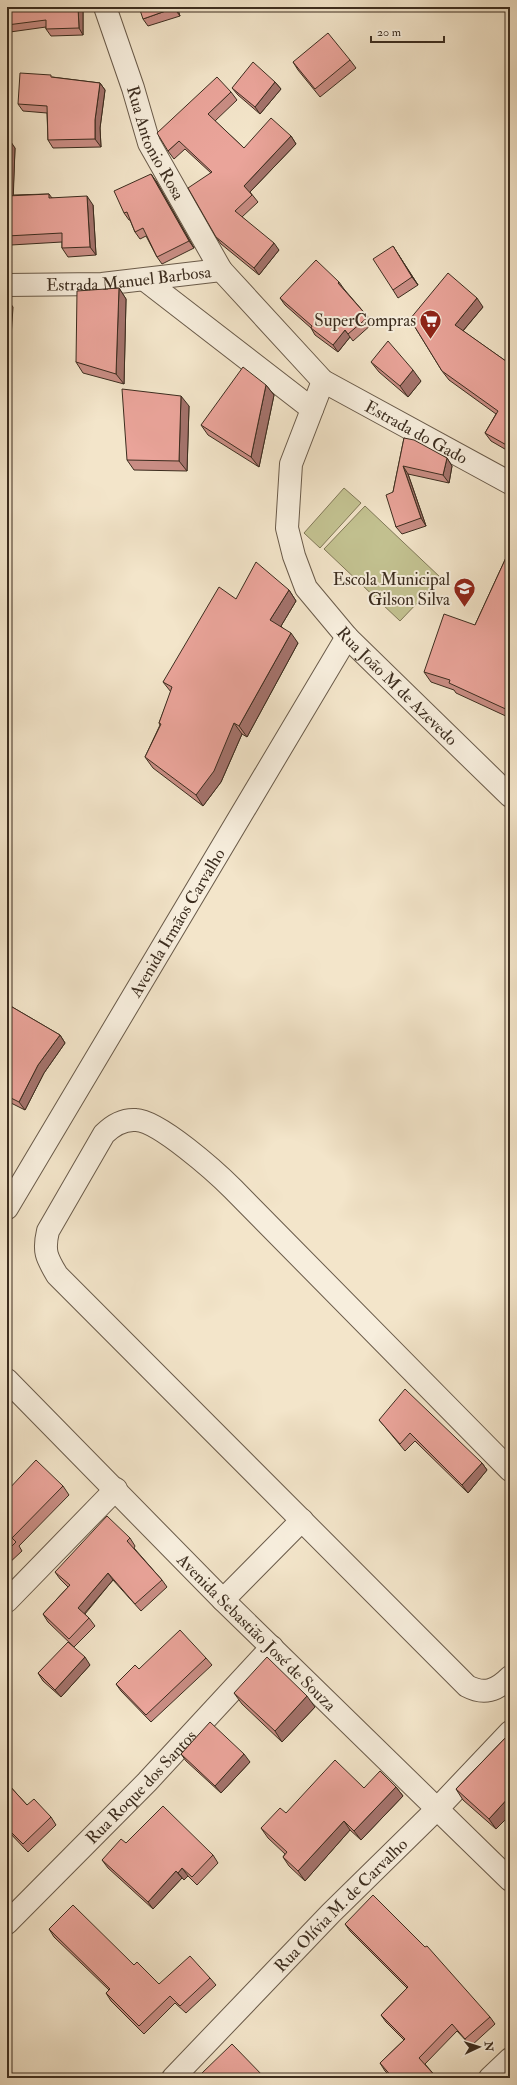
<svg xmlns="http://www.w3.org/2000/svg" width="517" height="2085" font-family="'IM FELL Double Pica',serif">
	<rect width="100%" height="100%" fill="#f3e5ca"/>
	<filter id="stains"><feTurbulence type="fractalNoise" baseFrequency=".005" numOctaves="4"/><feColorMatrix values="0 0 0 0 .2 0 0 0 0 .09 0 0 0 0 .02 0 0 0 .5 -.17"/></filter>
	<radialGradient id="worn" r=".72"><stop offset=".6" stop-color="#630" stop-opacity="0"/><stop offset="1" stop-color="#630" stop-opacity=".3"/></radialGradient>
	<path fill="#c3c291" stroke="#807858" d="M344,488L361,503L320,548L304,533Z
		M365,506L441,578L400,621L324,549Z"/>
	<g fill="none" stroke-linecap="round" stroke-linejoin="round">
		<defs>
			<g id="minor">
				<path id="s1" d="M105,7L133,88L149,143L221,270"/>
				<path d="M145,280L312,409"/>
				<path id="s2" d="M7,285L102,284L221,270L323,381L510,483"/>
				<path id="s3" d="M323,381L291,464L287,528L294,556L306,588L347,637L510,796"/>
				<path id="s4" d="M7,1208L347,637"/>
				<path id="s5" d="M7,1380L223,1600L510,1880"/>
				<path d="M510,1470L233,1189C216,1172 159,1121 136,1120C123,1119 113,1125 104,1134L48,1231C43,1252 47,1258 57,1275L467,1686C484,1695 496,1691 510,1677"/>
				<path d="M223,1600L302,1520"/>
				<path d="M7,1601L116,1489"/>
				<path id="s6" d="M7,1923L147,1782L272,1647"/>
				<path id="s7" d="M173,2078L331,1913L438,1808L510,1732"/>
				<path d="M490,2078L510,2059"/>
			</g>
		</defs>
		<use href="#minor" stroke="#6a5b4a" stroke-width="24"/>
		<use href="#minor" stroke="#f7eedd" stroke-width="22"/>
	</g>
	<path fill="#c98d84" stroke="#3c2d1f" d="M7,7H83V35L51,36L46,29V27L10,32L7,27Z
		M177,7L180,16L148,26L143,19Z
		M350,60L356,68L320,97L298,70L293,62Z
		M52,77L100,83L105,90L100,128L101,147L53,148L48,140L47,113L23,111L18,104Z
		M275,82L281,89L260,114L238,95L232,88Z
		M231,92L237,100L215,121L244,148L291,136L296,144L250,192L258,202L242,217L279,250L259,275L221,244L216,237L211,173L185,149L174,159L168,151Z
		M7,139L15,148L13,195L49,194L52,198L93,205L96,255L68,257L62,248V242L11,245V266H7Z
		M156,181L194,248L162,264L157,257L146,236L140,239L135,232L130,220H129L124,213Z
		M398,254L418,285L398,298L393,290Z
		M119,288L126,299L124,384L83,373L76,362Z
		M344,289L368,317L372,324L353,341L350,337L338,352L315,335L311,328L285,305L280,298Z
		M483,307L463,331L510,364V452L491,441L485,433L496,414L449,380L442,371L410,319Z
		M371,362L421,381L408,397L379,372Z
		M266,385L274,395L259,467L208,435L201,425Z
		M189,406L187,471L134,470L127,460Z
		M404,438L447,458L452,466L449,483L408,474L426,526L402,534L396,527L393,492Z
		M510,549V718L456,693L454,690L431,682L424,672L475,625Z
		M289,590L296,601L281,626L298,643L247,737L242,734L221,782L203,806L153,768L145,757L160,725L159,723L171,692L163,682L236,599Z
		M7,1004L60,1035L65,1043L44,1073L25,1110L7,1101Z
		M379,1420L482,1463L487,1470L468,1493L415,1441L405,1451L385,1427Z
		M63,1486L69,1495L19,1546L22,1551L7,1565V1491Z
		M130,1538L135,1546L134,1548L162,1580L167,1587L141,1611L113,1580L85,1614L89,1618L95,1626L74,1647L48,1622L43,1614L68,1587L60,1579L55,1572Z
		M206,1658L212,1665L151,1722L121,1691L116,1684L139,1669Z
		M90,1665L61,1697L43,1681L38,1673Z
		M234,1693L315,1707L282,1742L242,1704Z
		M510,1733L496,1829L463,1800L456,1789Z
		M181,1754L250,1762L221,1793L186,1761Z
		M7,1783L27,1805L51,1817L56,1825L28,1852L7,1830Z
		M396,1787L403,1796L361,1840L350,1830L305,1881L289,1866L283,1857L285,1854L268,1838L261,1828L286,1813L364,1788Z
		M126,1843L213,1855L218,1863L197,1885L188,1876L184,1880L182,1878L153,1909L108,1868L102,1860Z
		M345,1924L490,2017L495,2024L471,2046L457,2031L425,2064L437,2078H392L385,2071L380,2063L404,2040L386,2022L381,2015L407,1988L350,1931Z
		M49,1929L134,1965L159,1984L210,1978L216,1985L186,2013L175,2003L144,2034L111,2001L106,1993L109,1990L54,1937Z"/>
	<path fill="#a4736c" stroke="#3c2d1f" d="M78,7H83V35L79,28Z
		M174,7H177L180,16L174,8Z
		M275,82L281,89L260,114L255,107Z
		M100,83L105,90L100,128L101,147L95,139V120Z
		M291,136L296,144L249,193L244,186Z
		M9,139L15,148L13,204L7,196Z
		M151,174L156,181L194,248L189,241Z
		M87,196L93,205L96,255L90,247Z
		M7,240L11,245V266L7,260Z
		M274,243L279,250L259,275L254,268Z
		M393,246L398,254L418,285L412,277Z
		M339,282L344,289L343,290L338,283Z
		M119,288L126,299L124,384L116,374Z
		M477,298L483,307L461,333L455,325Z
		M7,299L13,307L10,353L7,349Z
		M345,330L350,337L338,352L333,345Z
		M413,370L421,381L408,397L400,386Z
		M266,385L274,395L259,467L251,457Z
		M181,396L189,406L187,471L179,461Z
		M447,458L452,466L449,483L443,475Z
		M403,466L408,474L426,526L421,518Z
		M289,590L296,601L278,631L270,620Z
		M291,633L298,643L247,737L239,726Z
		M234,723L242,734L221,782L203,806L196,795Z
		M60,1035L65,1043L44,1073L25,1110L19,1102L38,1065Z
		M482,1463L487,1470L468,1493L462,1485Z
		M108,1573L113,1580L83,1615L78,1608Z
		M85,1657L90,1665L61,1697L55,1690Z
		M307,1696L315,1707L282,1742L275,1731Z
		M244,1754L250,1762L221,1793L215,1786Z
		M396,1787L403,1796L361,1840L354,1831Z
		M510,1796V1815L496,1829L489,1819Z
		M344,1821L350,1830L305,1881L298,1871Z
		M182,1868L188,1876L184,1880L178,1873Z
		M176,1871L182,1878L153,1909L148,1902Z"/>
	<path fill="#eaa49a" stroke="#3c2d1f" d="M7,7H78L79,28L46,29V20L7,25Z
		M139,7H174V8L143,19Z
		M328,33L350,60L315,89L293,62Z
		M253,62L275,82L255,107L232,88Z
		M20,73L51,75V77L100,83L95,120V139L48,140L47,106L18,104Z
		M217,77L231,92L208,114L244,148L271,118L291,136L244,186L252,195L235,211L274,243L254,268L216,237L188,188L212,172L179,141L168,151L157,133Z
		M7,139H9L7,183Z
		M151,174L189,241L157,257L143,228L135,232L127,212L124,213L114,191Z
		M49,194V198L87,196L90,247L62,248V233L7,236V196Z
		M393,246L412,277L393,290L373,259Z
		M316,260L339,282L338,283L368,317L348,334L345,330L333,345L311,328L312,326L280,298Z
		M448,273L477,298L455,325L510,364V447L485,433L498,411L442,371L410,319Z
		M119,288L116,374L76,362L77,291Z
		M388,341L413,370L400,386L371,362Z
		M243,367L266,385L251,457L201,425Z
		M122,389L181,396L179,461L127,460Z
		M404,438L414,440L447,458L443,475L403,466L421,518L396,527L386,495L393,492Z
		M510,549V711L449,683L450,680L424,672L444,614L475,625Z
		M256,562L289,590L270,620L291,633L239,726L234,723L214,771L196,795L145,757L161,724L159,723L172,687L163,682L219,587L236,599Z
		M7,1004L60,1035L38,1065L19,1102L7,1096Z
		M405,1389L482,1463L462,1485L410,1433L400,1444L379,1420Z
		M36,1460L63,1486L12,1538L16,1542L7,1551V1491Z
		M107,1516L130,1538L127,1541L162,1580L135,1604L108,1573L78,1608L89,1618L69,1639L43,1614L70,1585L55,1572Z
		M180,1630L206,1658L146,1715L116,1684L135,1665L139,1669Z
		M68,1642L85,1657L55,1690L38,1673Z
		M267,1657L307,1696L275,1731L234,1693Z
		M210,1722L244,1754L215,1786L181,1754Z
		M510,1733V1796L489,1819L456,1789Z
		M335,1760L364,1788L380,1771L396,1787L354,1831L344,1821L298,1871L283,1857L287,1852L261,1828L280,1808L286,1813Z
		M7,1783L27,1805L34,1799L51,1817L23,1844L7,1828Z
		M163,1806L213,1855L192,1877L182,1868L178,1873L176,1871L148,1902L102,1860L121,1839L126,1843Z
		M373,1895L425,1947L427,1946L490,2017L465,2039L452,2024L419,2058L437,2078H393L380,2063L405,2039L381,2015L408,1987L345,1924Z
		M73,1905L134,1965L137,1962L159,1984L190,1956L210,1978L180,2006L170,1996L139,2026L106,1993L110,1989L49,1929Z
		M232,2044L265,2078H205L201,2074Z"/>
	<defs>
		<symbol id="supermarket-pin" viewBox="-11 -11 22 30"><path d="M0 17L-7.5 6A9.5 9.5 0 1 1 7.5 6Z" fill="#8f2418" stroke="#f7eedd"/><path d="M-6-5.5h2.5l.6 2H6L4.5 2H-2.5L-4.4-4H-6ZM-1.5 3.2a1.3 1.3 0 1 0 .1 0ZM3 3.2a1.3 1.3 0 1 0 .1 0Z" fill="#fff"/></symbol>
		<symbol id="school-pin" viewBox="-11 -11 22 30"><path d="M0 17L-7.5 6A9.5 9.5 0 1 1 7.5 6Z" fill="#8f2418" stroke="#f7eedd"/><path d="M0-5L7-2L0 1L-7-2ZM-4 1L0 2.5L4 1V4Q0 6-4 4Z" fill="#fff"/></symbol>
	</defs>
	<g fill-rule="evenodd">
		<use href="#supermarket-pin" x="418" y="308" width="25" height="34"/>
		<use href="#school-pin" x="452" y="576" width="25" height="34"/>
	</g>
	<g text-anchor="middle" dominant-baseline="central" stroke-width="4" stroke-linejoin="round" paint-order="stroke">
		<g font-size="17" fill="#3c2d1f" stroke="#f7eedd">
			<text stroke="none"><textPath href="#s1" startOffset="145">Rua Antonio Rosa</textPath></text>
			<text stroke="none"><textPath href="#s2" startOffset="122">Estrada Manuel Barbosa</textPath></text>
			<text stroke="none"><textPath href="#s2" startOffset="472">Estrada do Gado</textPath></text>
			<text stroke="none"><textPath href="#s3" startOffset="350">Rua João M de Azevedo</textPath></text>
			<text stroke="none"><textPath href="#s4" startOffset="332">Avenida Irmãos Carvalho</textPath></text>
			<text stroke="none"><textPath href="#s5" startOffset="355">Avenida Sebastião José de Souza</textPath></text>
			<text stroke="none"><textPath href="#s6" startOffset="191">Rua Roque dos Santos</textPath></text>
			<text stroke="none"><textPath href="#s7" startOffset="241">Rua Olívia M. de Carvalho</textPath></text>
		</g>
		<g font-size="17" fill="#3c2d1f" stroke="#f7eedd" text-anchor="end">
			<text x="416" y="320">SuperCompras</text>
			<text x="450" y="579">Escola Municipal<tspan x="450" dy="20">Gilson Silva</tspan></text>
		</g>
	</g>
	<rect width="517" height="2085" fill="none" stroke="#f3e5ca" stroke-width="24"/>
	<rect x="8" y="8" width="501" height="2069" fill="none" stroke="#3c2d1f" stroke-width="2"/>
	<rect x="12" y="12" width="493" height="2061" fill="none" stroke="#3c2d1f"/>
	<g transform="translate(479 2047) rotate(86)" stroke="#f7eedd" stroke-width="3" paint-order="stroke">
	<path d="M0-3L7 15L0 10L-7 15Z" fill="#3c2d1f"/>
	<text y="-6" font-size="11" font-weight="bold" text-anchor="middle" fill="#3c2d1f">N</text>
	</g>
	<path d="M371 36v6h73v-6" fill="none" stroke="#3c2d1f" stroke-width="2"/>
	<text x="377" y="36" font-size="12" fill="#3c2d1f" stroke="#f7eedd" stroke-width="3" paint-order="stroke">20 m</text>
	<rect width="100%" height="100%" filter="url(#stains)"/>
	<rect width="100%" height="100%" fill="url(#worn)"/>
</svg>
